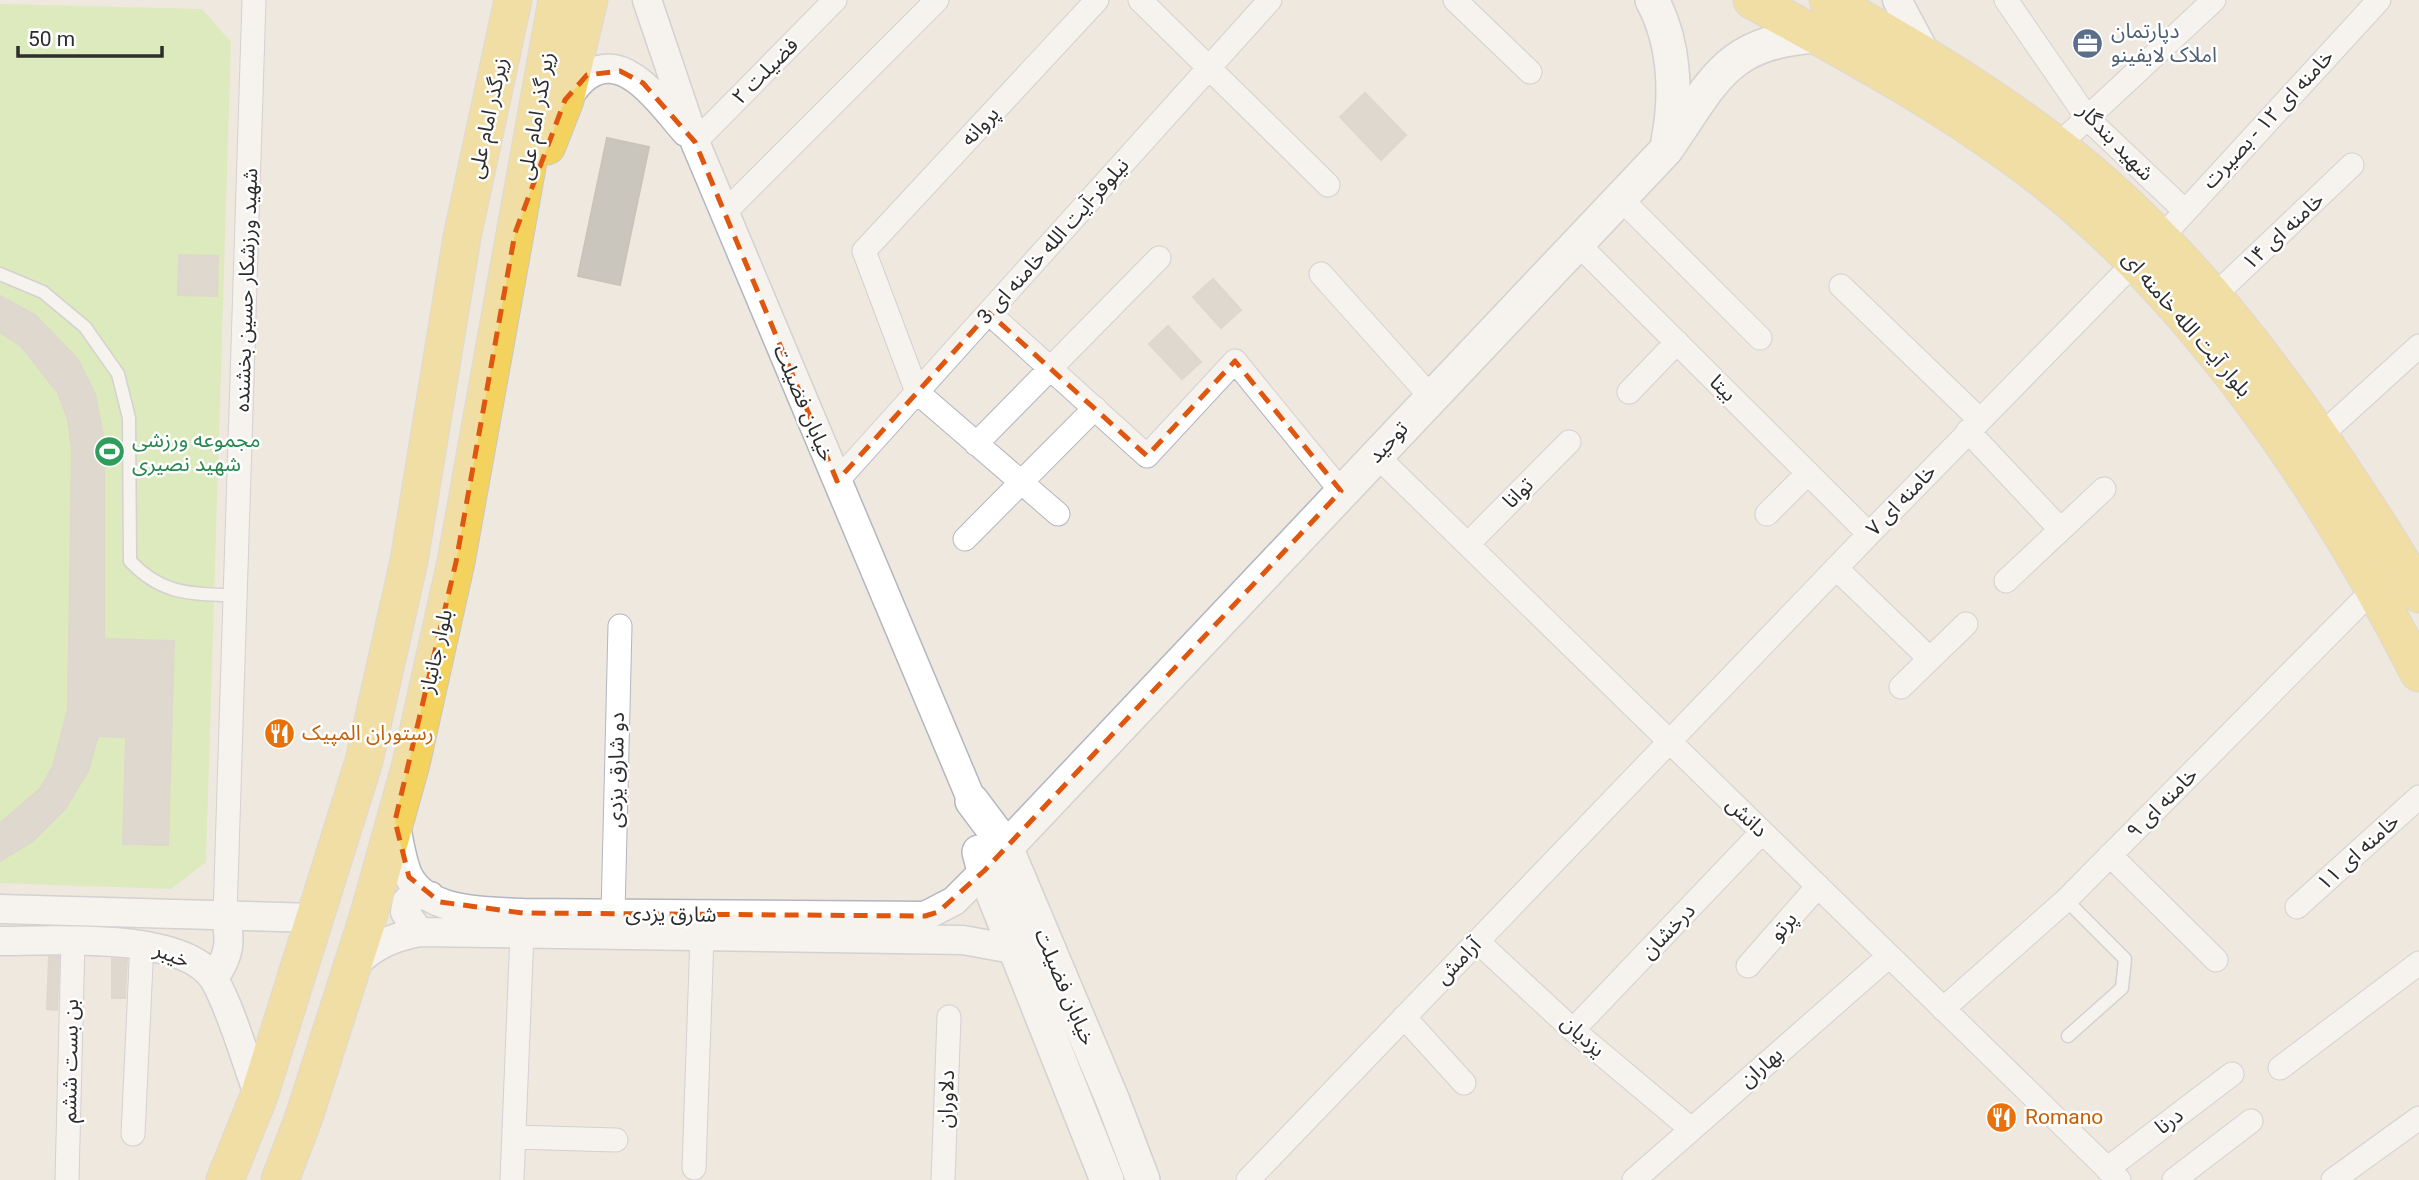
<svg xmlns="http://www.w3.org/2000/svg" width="2419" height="1180" font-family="Roboto,'Noto Sans Arabic',sans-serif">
	<rect width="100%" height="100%" fill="#eee8df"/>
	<path fill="#c7ed96" d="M0,4L202,9L231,42L206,862L171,889L0,883Z"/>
	<path fill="#cac6bd" stroke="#cac4b8" stroke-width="2" d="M1365,93L1406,135L1381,160L1340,117Z
		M607,138L649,147L620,285L578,276Z
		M179,255L218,256L217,296L178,295Z
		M1213,279L1241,310L1221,328L1193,297Z
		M0,296L35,315L77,358L95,394L104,441V639L174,641L168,845L123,844L126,737L98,736L88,771L65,809L33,841L0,861V823L40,789L53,766L68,709L72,450L68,420L58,393L21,346L0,332Z
		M1168,326L1201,362L1182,379L1149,344Z
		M49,957H59L57,1010L47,1009Z
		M112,959L127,960L125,998H112Z"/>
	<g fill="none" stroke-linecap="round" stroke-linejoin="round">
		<defs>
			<path id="service" d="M0,274L43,292L85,327L118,374L129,418L130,561C163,596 191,593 237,596
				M2066,900L2125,959L2122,988L2068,1036"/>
			<path id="minor" d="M1140,0L1328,185
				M1455,0L1530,72
				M2006,0L2088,119L2184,210
				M695,142L835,0
				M2056,147L2214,0
				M1620,198L1760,338
				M724,213L937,0
				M2160,239L2379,0
				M1577,243L1869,534
				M1321,274L1431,397
				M1841,286L1980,420
				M2213,297L2352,165
				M989,313L1147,456L1235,361L1341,491
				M1629,392L1677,342
				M1968,431L2060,529
				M2320,436L2419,346
				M976,444L1159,258
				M1376,455L2119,1180
				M837,481L1270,0
				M1058,514L917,392L864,251L1097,0
				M1767,514L1808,473
				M965,539L1095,408
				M1468,544L1569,442
				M1836,568L1930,659
				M2006,581L2104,489
				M1901,687L1966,624
				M2110,855L2216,960
				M2297,907L2419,797
				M613,914L620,626
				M225,915L254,0
				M1477,941L1573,1030L1691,1129
				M1748,966L1818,886
				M1943,1009L2066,900L2373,590
				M1404,1017L1464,1083
				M1573,1030L1762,832
				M2280,1068L2419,963
				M133,1134L142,943
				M514,1137L616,1140
				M694,1168L702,936
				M2107,1169L2232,1074
				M67,1180L73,941
				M512,1180L522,933
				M943,1180L949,1017
				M1248,1180L1869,534L2136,261
				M1634,1180L1889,956
				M2174,1180L2251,1121
				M2333,1180L2419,1118"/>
			<path id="tertiary" d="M647,0L695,142L972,801
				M1897,0L1926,54
				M565,100C572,92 579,81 587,76C626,48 664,108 686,132
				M395,822C399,839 401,859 408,875C427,914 488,911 523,913L925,916L954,901L984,871
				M0,909L315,918
				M419,932L405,912L407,901L414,895L430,896
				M0,941C50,941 187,931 215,981C232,1011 246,1062 259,1096
				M352,967C373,946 390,938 419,932L963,940L1018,950
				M214,978C229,956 232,942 225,915"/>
			<path id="secondary" d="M1652,0C1675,42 1677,95 1668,141
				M972,801L1005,845L1113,1101L1143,1180
				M979,852L984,871L1107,1180
				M984,871L1666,150C1715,80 1725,41 1819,36"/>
			<path id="primary" d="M1752,0C1853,55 1954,110 2044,180C2202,305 2328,495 2419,673
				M1828,0C1927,55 2024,113 2108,188C2199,269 2274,367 2341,468C2368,509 2396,550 2419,594
				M547,146L565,100L589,0
				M225,1180L259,1096L364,761L409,561L462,237L513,0
				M280,1180L304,1117L369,914L411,764L456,562L557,0"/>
		</defs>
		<use href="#service" stroke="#b3b5c0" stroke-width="15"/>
		<use href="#minor" stroke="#b3b5c0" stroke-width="25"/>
		<use href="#tertiary" stroke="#b3b5c0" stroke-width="31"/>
		<use href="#secondary" stroke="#b3b5c0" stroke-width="36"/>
		<use href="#primary" stroke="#c8c8c8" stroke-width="39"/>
		<use href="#service" stroke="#fff" stroke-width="12"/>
		<use href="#minor" stroke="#fff" stroke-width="23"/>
		<use href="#tertiary" stroke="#fff" stroke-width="28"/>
		<use href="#secondary" stroke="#fff" stroke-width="33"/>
		<use href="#primary" stroke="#f4d25e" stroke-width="37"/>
	</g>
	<path d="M0 0H2419V1180H0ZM620,71L643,83L695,142L837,481L989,313L1147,456L1235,361L1341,491L984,871L938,912L925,916L523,913L440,902L409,877L395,821L456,562L515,233L565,100L587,75Z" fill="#eee8df" fill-opacity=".55" fill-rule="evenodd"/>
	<path fill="none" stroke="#df570e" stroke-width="5" stroke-dasharray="14 9" stroke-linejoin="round" d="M620,71L643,83L695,142L837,481L989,313L1147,456L1235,361L1341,491L984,871L938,912L925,916L523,913L440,902L409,877L395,821L456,562L515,233L565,100L587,75Z"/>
	<defs>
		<symbol id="office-disc" viewBox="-11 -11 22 22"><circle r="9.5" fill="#5c6f8a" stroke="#fff"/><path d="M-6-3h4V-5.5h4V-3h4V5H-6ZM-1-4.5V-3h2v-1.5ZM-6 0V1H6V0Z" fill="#fff"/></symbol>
		<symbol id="stadium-disc" viewBox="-11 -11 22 22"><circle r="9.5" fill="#2e9e5b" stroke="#fff"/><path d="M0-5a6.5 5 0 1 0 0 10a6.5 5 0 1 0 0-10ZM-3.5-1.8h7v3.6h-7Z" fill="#fff"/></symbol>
		<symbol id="restaurant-disc" viewBox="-11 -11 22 22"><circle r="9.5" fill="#e8710a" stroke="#fff"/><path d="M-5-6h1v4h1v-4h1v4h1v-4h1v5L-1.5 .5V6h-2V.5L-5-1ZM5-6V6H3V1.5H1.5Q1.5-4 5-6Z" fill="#fff"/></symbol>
	</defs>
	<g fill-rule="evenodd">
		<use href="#office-disc" x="2070" y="26" width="35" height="35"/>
		<use href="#stadium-disc" x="92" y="434" width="35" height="35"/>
		<use href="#restaurant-disc" x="262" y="716" width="35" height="35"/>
		<use href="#restaurant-disc" x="1984" y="1100" width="35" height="35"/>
	</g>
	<g text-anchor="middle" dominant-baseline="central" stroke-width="5" stroke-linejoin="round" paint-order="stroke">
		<g font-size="21" fill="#4e5e75" stroke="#fff" text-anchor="start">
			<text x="2111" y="31">دپارتمان<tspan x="2111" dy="24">املاک لایفینو</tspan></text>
		</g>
		<g font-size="21" fill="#2d2d2d" stroke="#fff">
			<text transform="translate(765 71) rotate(-45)">فضیلت ۲</text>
			<text transform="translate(536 116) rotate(-80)">زیر گذر امام علی</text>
			<text transform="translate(488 118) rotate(-78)">زیرگذر امام علی</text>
			<text transform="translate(2268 119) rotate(-47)">خامنه ای ۱۲ - بصیرت</text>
			<text transform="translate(980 126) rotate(-47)">پروانه</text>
			<text transform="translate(2116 142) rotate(46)">شهید بندگار</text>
			<text transform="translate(2283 231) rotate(-43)">خامنه ای ۱۴</text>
			<text transform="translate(1053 241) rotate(-48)">نیلوفر-آیت الله خامنه ای 3</text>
			<text transform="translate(246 290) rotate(-88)">شهید ورزشکار حسین بخشنده</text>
			<text transform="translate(2187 324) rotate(49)">بلوار آیت الله خامنه ای</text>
			<text transform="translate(1723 388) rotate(45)">بیتا</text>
			<text transform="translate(804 403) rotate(67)">خیابان فضیلت</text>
			<text transform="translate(1388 442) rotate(-47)">توحید</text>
			<text transform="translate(1518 493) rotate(-45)">توانا</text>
			<text transform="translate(1901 500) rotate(-46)">خامنه ای ۷</text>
			<text transform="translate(436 651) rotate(-77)">بلوار جانباز</text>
			<text transform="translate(616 770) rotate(-89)">دو شارق یزدی</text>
			<text transform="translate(2162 803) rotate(-45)">خامنه ای ۹</text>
			<text transform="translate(1747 817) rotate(44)">دانش</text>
			<text transform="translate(2358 852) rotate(-42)">خامنه ای ۱۱</text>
			<text transform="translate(671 914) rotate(1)">شارق یزدی</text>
			<text transform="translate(1783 926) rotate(-49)">پرتو</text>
			<text transform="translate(1668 931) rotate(-46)">درخشان</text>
			<text transform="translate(172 955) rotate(22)">خیبر</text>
			<text transform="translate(1458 961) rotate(-46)">آرامش</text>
			<text transform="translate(1065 987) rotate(67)">خیابان فضیلت</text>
			<text transform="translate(1583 1036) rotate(42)">یزدیان</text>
			<text transform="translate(70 1061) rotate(-89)">بن بست ششم</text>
			<text transform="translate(1761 1067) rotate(-41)">بهاران</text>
			<text transform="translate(946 1099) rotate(-88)">دلاوران</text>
			<text transform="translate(2169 1121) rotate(-37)">درنا</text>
		</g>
		<g font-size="21" fill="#27864d" stroke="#fff" text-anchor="start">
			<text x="132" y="440">مجموعه ورزشی<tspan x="132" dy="24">شهید نصیری</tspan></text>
		</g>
		<g font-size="21" fill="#c56008" stroke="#fff" text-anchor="start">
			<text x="302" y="733">رستوران المپیک</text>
			<text x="2025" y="1117">Romano</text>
		</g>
	</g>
	<path d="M18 46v10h144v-10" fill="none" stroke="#2d2d2d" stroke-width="3.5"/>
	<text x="28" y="46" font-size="21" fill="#2d2d2d" stroke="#ffffff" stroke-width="5" paint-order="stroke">50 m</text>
</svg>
